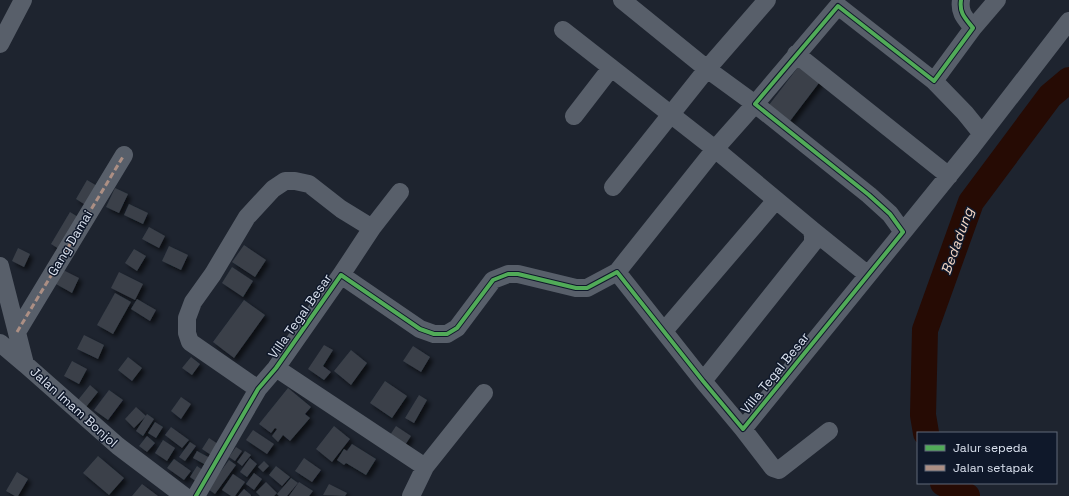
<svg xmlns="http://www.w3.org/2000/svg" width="1069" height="496" font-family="'Space Grotesk',sans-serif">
	<defs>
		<filter id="shadow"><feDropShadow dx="3.5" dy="3.5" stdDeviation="2" flood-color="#0009"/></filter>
	</defs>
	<rect width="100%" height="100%" fill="#1e242f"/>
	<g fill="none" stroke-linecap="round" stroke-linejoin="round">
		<path stroke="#260b04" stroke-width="26" d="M926,433L923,415L925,330L971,202L1050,96L1069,80
			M943,483L967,496"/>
	</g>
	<path fill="#3a404a" filter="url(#shadow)" d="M802,62L822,79L790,121L769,105Z
		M87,180L104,190L92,209L76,199Z
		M115,188L128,194L119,213L106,207Z
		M129,204L148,213L143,224L124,215Z
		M70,212L83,220L64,252L51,244Z
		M149,227L165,236L159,248L142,239Z
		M244,245L266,260L255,277L232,262Z
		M169,246L188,255L181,270L162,261Z
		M18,248L30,254L24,267L12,261Z
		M134,249L146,256L137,271L125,263Z
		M232,267L253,281L243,297L222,283Z
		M63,270L79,278L72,293L56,284Z
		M119,272L143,284L135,300L111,288Z
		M115,293L131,302L113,334L97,325Z
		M137,299L156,310L150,321L131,309Z
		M244,300L265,315L234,358L213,342Z
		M84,335L104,345L98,359L77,349Z
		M324,345L333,350L323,366L331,372L324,380L308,369Z
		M413,346L430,357L421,372L403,361Z
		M351,350L367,363L351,385L334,371Z
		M128,357L142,368L132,381L118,370Z
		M191,357L200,364L192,375L182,368Z
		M72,361L87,369L79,384L64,376Z
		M385,381L407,396L392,418L370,403Z
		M90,385L98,392L86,407L78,400Z
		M288,388L311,407L305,414L310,418L290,441L283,435L278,442L272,436L277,429L275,428L271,433L259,424Z
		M109,390L123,400L108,420L94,410Z
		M419,395L427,400L414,423L405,418Z
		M181,397L191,404L181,419L171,411Z
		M136,407L146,416L134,428L125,419Z
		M147,414L154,419L143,436L136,431Z
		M155,422L163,427L156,438L148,433Z
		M334,426L350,439L332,462L316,449Z
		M396,426L411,436L405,445L390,435Z
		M171,427L189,440L182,448L165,435Z
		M253,430L274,444L267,454L246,440Z
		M147,436L155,443L147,452L139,446Z
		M209,438L218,444L211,455L202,449Z
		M163,440L175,448L167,461L155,453Z
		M190,442L196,446L185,461L179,457Z
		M352,444L376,459L366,475L346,463L344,465L337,460L344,449L347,451Z
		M236,447L242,451L235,461L229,457Z
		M197,451L210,458L206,465L193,458Z
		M245,451L251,455L242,466L237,462Z
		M98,456L124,478L109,495L83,473Z
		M250,458L257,464L247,477L240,472Z
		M304,458L321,470L312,482L295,471Z
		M174,459L191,471L184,480L167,468Z
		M229,460L236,465L215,494L208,489Z
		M264,461L269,466L263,472L258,467Z
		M197,466L204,471L197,482L190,477Z
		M276,466L290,477L282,486L269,475Z
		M17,472L28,479L18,496H15L6,491Z
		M254,473L262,479L254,490L246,484Z
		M233,474L245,482L235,496H231L222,490Z
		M291,478L298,483L287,496H279L277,494Z
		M266,482L277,493L274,496H260L256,492Z
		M299,482L313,491L309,496H289Z
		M142,484L158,496H132Z
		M329,484L347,493L345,496L323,495Z
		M244,489L251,495V496H238Z"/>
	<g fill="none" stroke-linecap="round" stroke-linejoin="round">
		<path stroke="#585f6a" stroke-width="18" d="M973,28L997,0
			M563,30L715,149L811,229L813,235V243L703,381
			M0,44L23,0
			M796,54L949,176
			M934,81L965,113L982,134
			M574,116L611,68
			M613,187L707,69L767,0
			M372,228L400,192
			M811,229L868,275
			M903,232L971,148L1069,21
			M0,266L25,364L118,446L184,496
			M617,272L715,149L755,104L707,69L622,0
			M664,331L776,200
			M17,332L124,155
			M0,343L25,364
			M276,368L425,467
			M258,389L190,342L187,333V318L193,302L213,274L247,217L273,189L285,181H295L309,184L341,209L372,228L341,275
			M743,429L773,468L779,470L829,431
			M196,496L258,389L276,368L341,275L420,329L434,334H447L457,328L493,280L508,274H518L576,288H587L617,272L703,381L743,429L903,232L890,214L869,195L755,104L838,6L934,81L973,28C965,18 959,13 961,0
			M411,496L425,467L484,393"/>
		<path stroke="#ac8f84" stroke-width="3" stroke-dasharray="6 3" stroke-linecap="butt" d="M17,332L124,155"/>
		<defs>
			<path id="cycleway" d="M196,496L258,389L276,368L341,275L420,329L434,334H447L457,328L493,280L508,274H518L576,288H587L617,272L703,381L743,429L903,232L890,214L869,195L755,104L838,6L934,81L973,28C965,18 959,13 961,0"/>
		</defs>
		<use href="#cycleway" stroke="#0f182a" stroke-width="6"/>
		<use href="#cycleway" stroke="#51ab58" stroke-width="4"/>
	</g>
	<g text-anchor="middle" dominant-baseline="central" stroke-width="3" stroke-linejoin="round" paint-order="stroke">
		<g font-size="13" fill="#dae1ee" stroke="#0f182a">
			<text transform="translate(70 243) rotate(-59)">Gang Damai</text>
			<text transform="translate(300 316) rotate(-55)">Villa Tegal Besar</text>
			<text transform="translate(775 373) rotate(-51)">Villa Tegal Besar</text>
			<text transform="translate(74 407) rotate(42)">Jalan Imam Bonjol</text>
		</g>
		<g font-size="14" font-style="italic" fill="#f5d7c5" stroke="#0f182a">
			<text transform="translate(957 241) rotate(-70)">Bedadung</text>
		</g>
	</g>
	<rect x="917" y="432" width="140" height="52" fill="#0f182a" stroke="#606878"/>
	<rect x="925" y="445" width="20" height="6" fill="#51ab58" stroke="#606878"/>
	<text x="953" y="452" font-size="12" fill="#dae1ee">Jalur sepeda</text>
	<rect x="925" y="465" width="20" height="6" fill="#ac8f84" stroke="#606878"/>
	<text x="953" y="472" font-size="12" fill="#dae1ee">Jalan setapak</text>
</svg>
